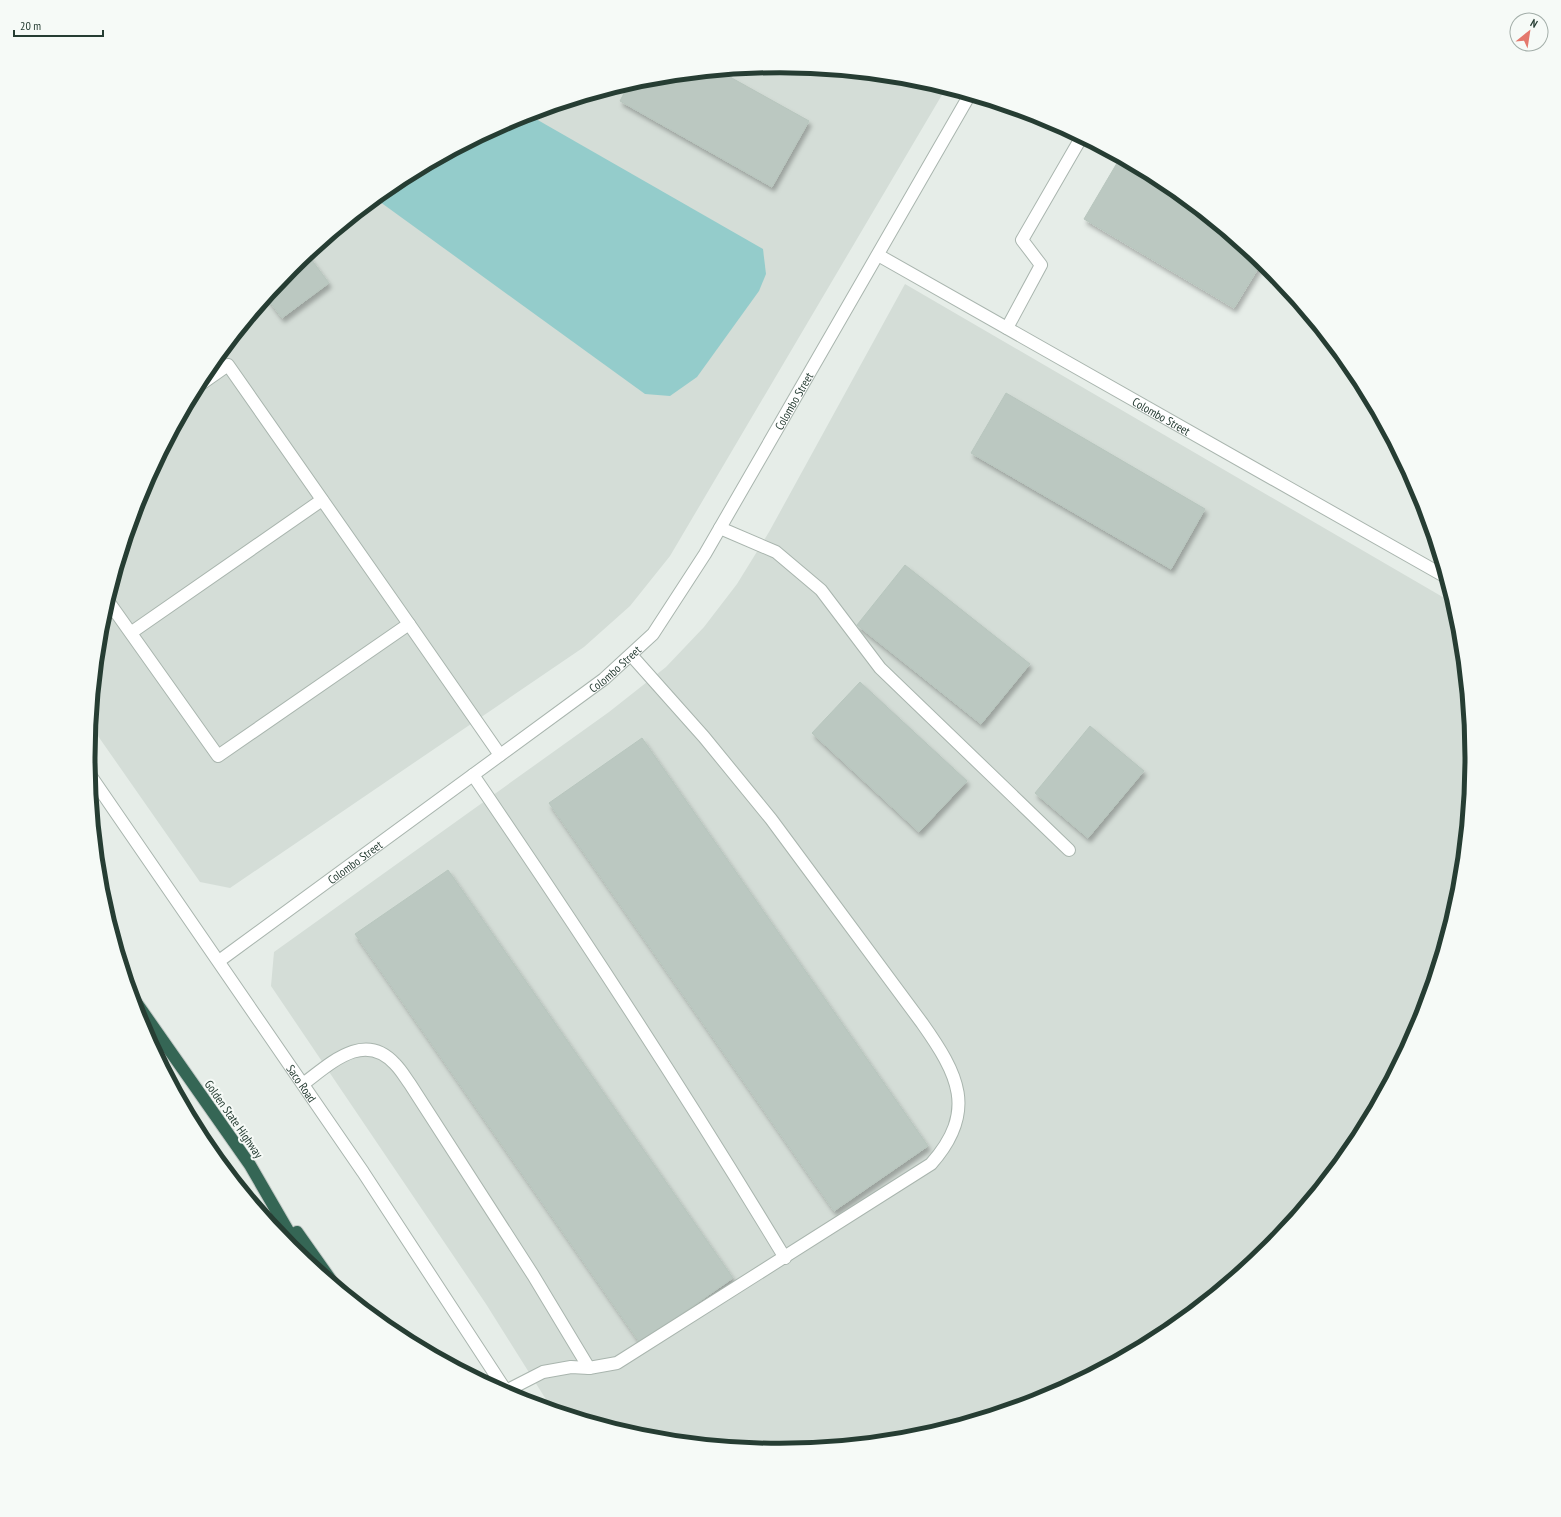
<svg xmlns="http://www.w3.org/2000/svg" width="1561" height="1517" font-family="'PT Sans Narrow',sans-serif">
	<defs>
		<filter id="shadow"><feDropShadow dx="2.5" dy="4.5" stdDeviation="2" flood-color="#0004"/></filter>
	</defs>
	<rect width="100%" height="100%" fill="#e6ede8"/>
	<path fill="#d4ddd7" d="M781,66L916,79L946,88L670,556L630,606L584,647L230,888L200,882L91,726L101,623L141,493L205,374L291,269L396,183L516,119L646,79Z
		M905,284L1453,603L1460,624L1473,759L1460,894L1420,1024L1356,1143L1270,1248L1165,1334L1045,1398L915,1438L780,1451L645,1438L552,1409L486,1304L271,986L274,952L609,712L666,667L704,627L737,584L769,532Z"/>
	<path fill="#94cccb" d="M529,115L763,249L766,274L759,291L697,377L670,396L645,394L376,199L396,183L516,119Z"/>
	<path fill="#bbc8c1" stroke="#b8c6be" filter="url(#shadow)" d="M721,72L809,121L772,187L620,101L629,84L646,79Z
		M1120,158L1165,183L1262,262L1234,308L1084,219Z
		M308,255L329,283L282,318L267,298L291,269Z
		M1006,393L1205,509L1171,569L971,453Z
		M905,565L1030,664L981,724L857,625Z
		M860,682L967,781L919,832L812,733Z
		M1090,726L1144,771L1088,838L1035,793Z
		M642,738L928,1146L834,1211L549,803Z
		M448,870L733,1278L640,1343L355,934Z"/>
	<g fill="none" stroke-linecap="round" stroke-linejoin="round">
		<defs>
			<g id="minor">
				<path id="s1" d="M878,255L1446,577"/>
				<path d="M1007,328L1041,265L1022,240L1081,138"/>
				<path d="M720,528L776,552L821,590L880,668L1069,850"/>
				<path d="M108,601L218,756L409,624L228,365L198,386"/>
				<path d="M409,624L500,755"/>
				<path d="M132,632L322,500"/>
				<path id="s2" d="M90,775L363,1172L508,1394"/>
				<path d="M473,775C581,933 686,1094 785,1258"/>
				<path id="s3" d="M219,961L604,679L653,634L705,554L969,96"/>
				<path d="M303,1084C330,1064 364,1030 395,1064C401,1070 405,1077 410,1084L533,1275L589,1368"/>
				<path d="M506,1391L543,1372L571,1367L589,1368L617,1363L931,1164C978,1111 958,1074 922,1023L771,819L704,737L631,655"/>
			</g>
			<path id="highway" d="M133,998L250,1165L305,1260
				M297,1232L333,1283"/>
		</defs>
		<use href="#minor" stroke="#a9b5ae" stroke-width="14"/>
		<use href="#highway" stroke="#c2c9c6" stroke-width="14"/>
		<use href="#minor" stroke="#fff" stroke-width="12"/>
		<use href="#highway" stroke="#356655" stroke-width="12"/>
	</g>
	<g text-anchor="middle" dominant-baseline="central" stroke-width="4" stroke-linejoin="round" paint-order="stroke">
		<g font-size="12" fill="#263d33" stroke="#f6faf7">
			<text stroke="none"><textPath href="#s3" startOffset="816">Colombo Street</textPath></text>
			<text stroke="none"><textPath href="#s1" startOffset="326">Colombo Street</textPath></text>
			<text stroke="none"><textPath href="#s3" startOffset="492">Colombo Street</textPath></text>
			<text stroke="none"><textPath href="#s3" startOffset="168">Colombo Street</textPath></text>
			<text stroke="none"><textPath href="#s2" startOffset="374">Saco Road</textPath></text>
			<text transform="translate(234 1119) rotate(55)">Golden State Highway</text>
		</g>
	</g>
	<path d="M0 0H1561V1517H0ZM95 758a685 685 0 1 1 1370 0a685 685 0 1 1-1370 0Z" fill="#f6faf7" fill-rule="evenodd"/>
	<path fill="none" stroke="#263d33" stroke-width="5" d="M95 758a685 685 0 1 1 1370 0a685 685 0 1 1-1370 0Z"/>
	<g transform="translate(1529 32) rotate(30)"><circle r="19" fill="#f6faf7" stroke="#a3aea9"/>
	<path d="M0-3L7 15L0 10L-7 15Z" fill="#e4786d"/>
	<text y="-6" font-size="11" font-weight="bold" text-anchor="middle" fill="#263d33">N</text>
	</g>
	<path d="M14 30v6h89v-6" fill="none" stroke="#263d33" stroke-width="2"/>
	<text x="20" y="30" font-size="12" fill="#263d33" stroke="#f6faf7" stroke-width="3" paint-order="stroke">20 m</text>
</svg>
